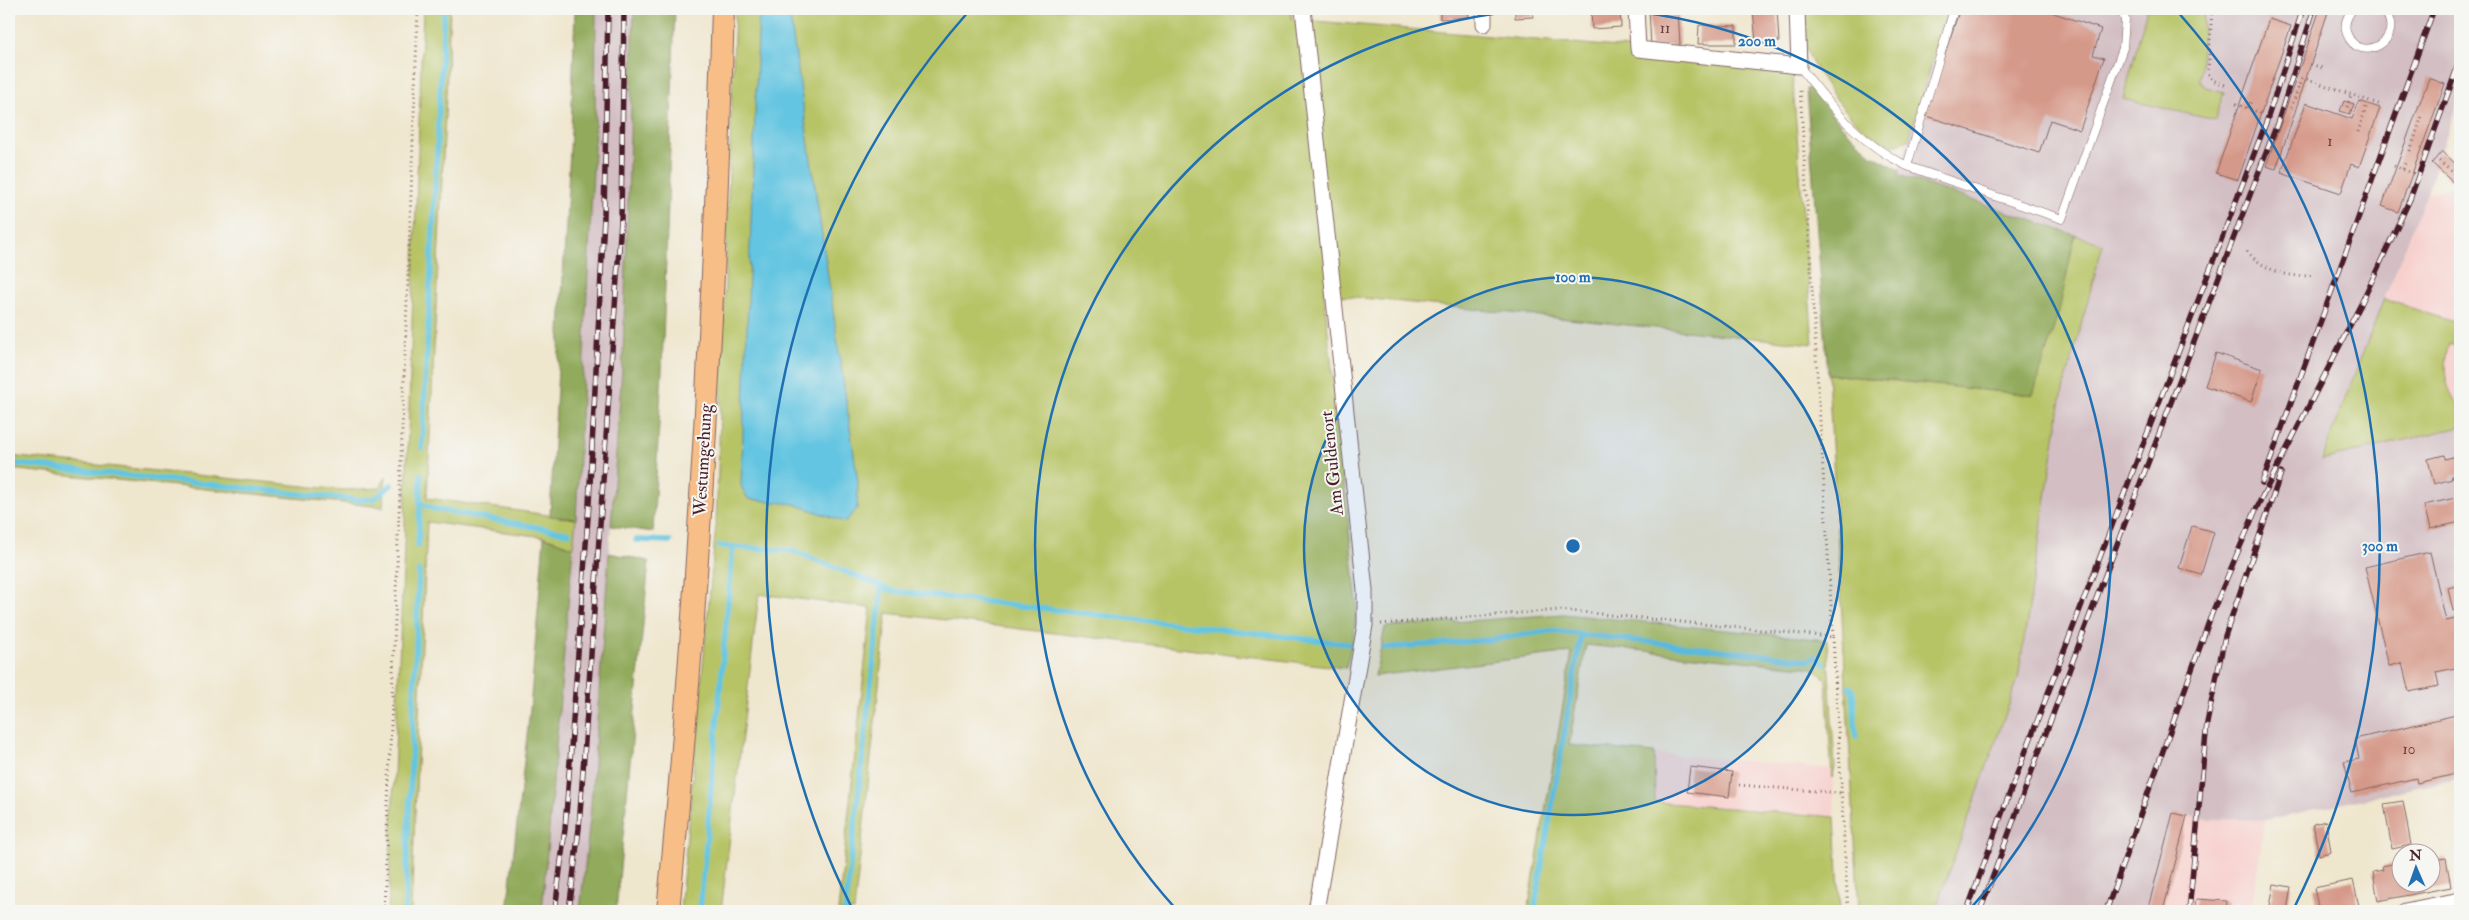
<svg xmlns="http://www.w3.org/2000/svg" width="2469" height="920" font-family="'IM FELL Double Pica',serif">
	<rect width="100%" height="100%" fill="#f6f6f2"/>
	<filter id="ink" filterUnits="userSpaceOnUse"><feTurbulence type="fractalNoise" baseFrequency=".02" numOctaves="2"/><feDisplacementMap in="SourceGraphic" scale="10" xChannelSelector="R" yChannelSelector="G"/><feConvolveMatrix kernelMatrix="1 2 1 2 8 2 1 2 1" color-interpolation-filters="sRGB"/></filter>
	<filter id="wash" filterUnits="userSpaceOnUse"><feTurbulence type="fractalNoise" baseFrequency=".0096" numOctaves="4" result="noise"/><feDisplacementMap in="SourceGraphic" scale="20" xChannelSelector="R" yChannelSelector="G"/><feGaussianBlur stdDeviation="1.12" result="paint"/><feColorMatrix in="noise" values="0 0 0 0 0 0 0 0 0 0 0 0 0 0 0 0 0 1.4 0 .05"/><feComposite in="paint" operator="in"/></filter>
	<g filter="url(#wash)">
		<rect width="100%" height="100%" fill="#efe6ce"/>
		<path fill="#f7d0cd" d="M2460,186V427L2343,401L2427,193Z
			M1654,753L1832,769L1835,817L1655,802Z
			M2173,813L2209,819L2265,820L2251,911H2148Z"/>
		<path fill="#d2bec3" d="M596,9H634L623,354L590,819L580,911H542L576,519L595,129Z
			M1948,9H2460V96L2427,193L2343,401L2321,459L2460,427V778L2265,820L2209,819L2173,813L2148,911H1935L2018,679L2061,399L2103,244L1898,175Z"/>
		<path fill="#b7c466" stroke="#807248" d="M423,9H450L427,498L576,519L573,547L544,537L427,522L411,911H388L404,549Z
			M735,9H1291L1292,19L1630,48L1631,56L1792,71L1813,344L1324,294L1357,604L1354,633L1346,668L887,613L854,911H838L871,608L759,594L721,911H680L716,526Z
			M1804,9H1948L1909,139C1876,167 1817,76 1807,51C1803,40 1805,21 1804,9Z
			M2147,9H2204L2200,81L2205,87L2224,92L2215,120L2123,99Z
			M2075,235L2103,244L2061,399L2018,679L1935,911H1859L1828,374L2033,395Z
			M2384,299L2460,324L2457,346L2449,344C2442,367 2444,388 2460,407V427L2321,460Z
			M9,456L343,490L380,488L386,477L383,507L9,469Z
			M1563,614L1827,640L1835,768L1832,778L1826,679L1813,668L1586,645L1569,745L1654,753L1655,802L1835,817L1840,911H1528L1572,652L1375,676L1385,627Z"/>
		<path fill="#91aa5b" stroke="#6e6443" d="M575,9H596L595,129L576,519L550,516L571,131Z
			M634,9H675L662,370L653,532L611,526L623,354Z
			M1810,88L1843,127L1872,155L1900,170L1899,175L2075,235L2059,311L2033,395L1828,374L1806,89Z
			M544,537L573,547L542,911H507L530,709Z
			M609,553L649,561L616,911H580L590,819Z"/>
		<path fill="#63c5e1" stroke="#567286" d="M759,9H789L858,482L857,509L845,522L794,504L748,499L741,486Z"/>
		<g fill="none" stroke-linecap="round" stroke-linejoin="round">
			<path stroke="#63c5e1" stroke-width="5.5" d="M422,448L444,9
				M9,463L357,500L374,499L391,485
				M421,475L420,503L434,509L569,533
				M636,540L670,541
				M418,546L420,503
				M719,546L794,551L893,591L1349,644
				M1384,648L1489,640L1550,631L1809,660L1816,657L1824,664
				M1849,687L1853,690L1856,737
				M405,911L419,571
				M700,911L733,547
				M845,911L882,586
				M1534,911L1581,635"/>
		</g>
		<g id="blocks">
			<path fill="#d59989" d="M1440,9H1468L1469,17L1440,19Z
				M1515,9H1532L1533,17L1515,18Z
				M1591,9H1620L1621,27L1592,29Z
				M1649,9H1678L1680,45L1651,46Z
				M1753,9H1777L1779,42L1756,44Z
				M1960,9H2042L2101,29L2093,55L2104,58L2080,130L2050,120L2039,153L1924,115Z
				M2320,9H2329L2276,169L2266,166Z
				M2269,19L2291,26L2238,180L2216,173Z
				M1699,25L1736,26V44H1698Z
				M2429,78L2445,84L2398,212L2382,206Z
				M2344,101L2354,104L2350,114L2340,111Z
				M2359,101L2380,108L2359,167L2351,164L2341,193L2281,173L2306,103L2352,119Z
				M2442,151L2460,168V189L2432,163Z
				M2216,353L2262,369L2251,402L2205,386Z
				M2444,455L2445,459L2460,455V473L2451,476L2452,479L2434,484L2428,459Z
				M2460,497V522L2430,529L2424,505Z
				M2192,526L2214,532L2201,575L2179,568Z
				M2430,552L2446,621L2460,618V667L2436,672L2439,686L2409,692L2402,663L2389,666L2365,567Z
				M2460,585V609L2453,611L2448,588Z
				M2460,714V773L2417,783L2416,778L2352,793L2344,762L2359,759L2355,739Z
				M1690,767L1732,772L1729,797L1687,792Z
				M2403,801L2411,845L2392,849L2384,804Z
				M2173,813L2187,816L2163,911L2148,908Z
				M2326,821L2331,852L2319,855L2313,824Z
				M2432,856H2433L2434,860L2446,858L2451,887L2378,901L2373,872L2383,870L2382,866L2397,863L2398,867H2402V882H2432Z
				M2353,880L2359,906L2336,911H2319L2314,888Z
				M2274,884L2291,887L2287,911H2269Z
				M2196,899L2227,901L2226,911H2194Z"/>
		</g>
	</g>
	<g filter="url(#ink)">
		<use href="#blocks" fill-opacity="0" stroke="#846564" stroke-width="1"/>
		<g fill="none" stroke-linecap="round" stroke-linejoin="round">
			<defs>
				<path id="service" d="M2353,9C2347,16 2343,24 2347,34C2359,66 2409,40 2383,9
					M1799,66C1834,109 1855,140 1907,166L2062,219L2123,48L2125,19L2120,9
					M1907,166L1954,9"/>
				<path id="minor" d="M1303,9L1365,590V625L1316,911
					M1484,9V24
					M1636,9L1638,49L1799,66L1797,9
					M2405,911L2460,900"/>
				<path id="primary" d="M668,911C698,611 714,310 723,9"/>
			</defs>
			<use href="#service" stroke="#846564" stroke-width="9"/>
			<use href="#minor" stroke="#846564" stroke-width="17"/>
			<use href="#primary" stroke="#846564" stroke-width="24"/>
			<path stroke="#846564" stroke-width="3" stroke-dasharray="1 4" stroke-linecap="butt" d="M2212,9L2208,73L2212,80L2228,86
				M2311,64L2322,68
				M2307,79L2381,105
				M2236,104L2263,114
				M2347,107L2351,95
				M2248,108L2251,101
				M2291,108L2303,75
				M2358,132L2367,104
				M2410,151L2422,116
				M2439,161L2460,179
				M2394,166L2415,174
				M2403,169L2406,161
				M2247,251C2263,270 2289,279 2314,275
				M1381,624L1560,610L1833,637L1800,88
				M1833,637L1848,911
				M1739,785L1841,793
				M384,911L418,9"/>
			<use href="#service" stroke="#fff" stroke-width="8"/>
			<use href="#minor" stroke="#fff" stroke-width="15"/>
			<use href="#primary" stroke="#f7be88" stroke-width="22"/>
			<defs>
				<path id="rail" d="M2262,483L2434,9
					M555,911L565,829L589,504L604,217L608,9
					M569,911L579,828L621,220L624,9
					M1967,911L2001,816L2267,120L2303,9
					M1980,911L2079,644L2277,124L2314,9
					M2106,911L2212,613L2257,507L2361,304L2410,199L2460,60
					M2189,911L2207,723L2225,636L2281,473"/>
			</defs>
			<use href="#rail" stroke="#4a1f2b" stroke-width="5.5"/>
			<use href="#rail" stroke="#f6f6f2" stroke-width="4" stroke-dasharray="11" stroke-linecap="butt"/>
		</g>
	</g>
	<circle cx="1573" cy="546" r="269" fill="#1f6fb2" fill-opacity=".12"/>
	<g fill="none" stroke="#1f6fb2" stroke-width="2.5">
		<circle cx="1573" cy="546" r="269"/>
		<path d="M1176 909A538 538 0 0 1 1540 9M1606 9A538 538 0 0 1 1970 909"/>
		<path d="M851 906A807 807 0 0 1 969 11M2177 11A807 807 0 0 1 2295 906"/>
	</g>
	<g text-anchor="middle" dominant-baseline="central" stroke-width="4" stroke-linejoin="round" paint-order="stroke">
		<g font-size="15" fill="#6d3e42">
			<text x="1665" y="28">11</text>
			<text x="2330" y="141">1</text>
			<text x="2409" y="749">10</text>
		</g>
		<g font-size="18" fill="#4a1f2b" stroke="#f6f6f2">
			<text transform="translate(703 460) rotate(-87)">Westumgehung</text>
			<text transform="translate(1332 463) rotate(-96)">Am Guldenort</text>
		</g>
	</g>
	<circle cx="1573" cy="546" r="8" fill="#1f6fb2" stroke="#f6f6f2" stroke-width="2.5"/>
	<g font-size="15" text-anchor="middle" font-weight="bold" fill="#1f6fb2" stroke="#f6f6f2" stroke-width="4" stroke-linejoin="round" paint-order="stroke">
		<text x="1757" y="46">200 m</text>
		<text x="1573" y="282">100 m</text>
		<text x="2380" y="551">300 m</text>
	</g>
	<rect width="2469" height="920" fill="none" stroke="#f6f6f2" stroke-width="30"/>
	<g transform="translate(2416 868) rotate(358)"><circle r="24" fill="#f6f6f2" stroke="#b1a0a2"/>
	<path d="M0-4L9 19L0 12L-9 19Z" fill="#1f6fb2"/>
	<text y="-8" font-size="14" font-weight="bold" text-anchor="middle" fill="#4a1f2b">N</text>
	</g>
</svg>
